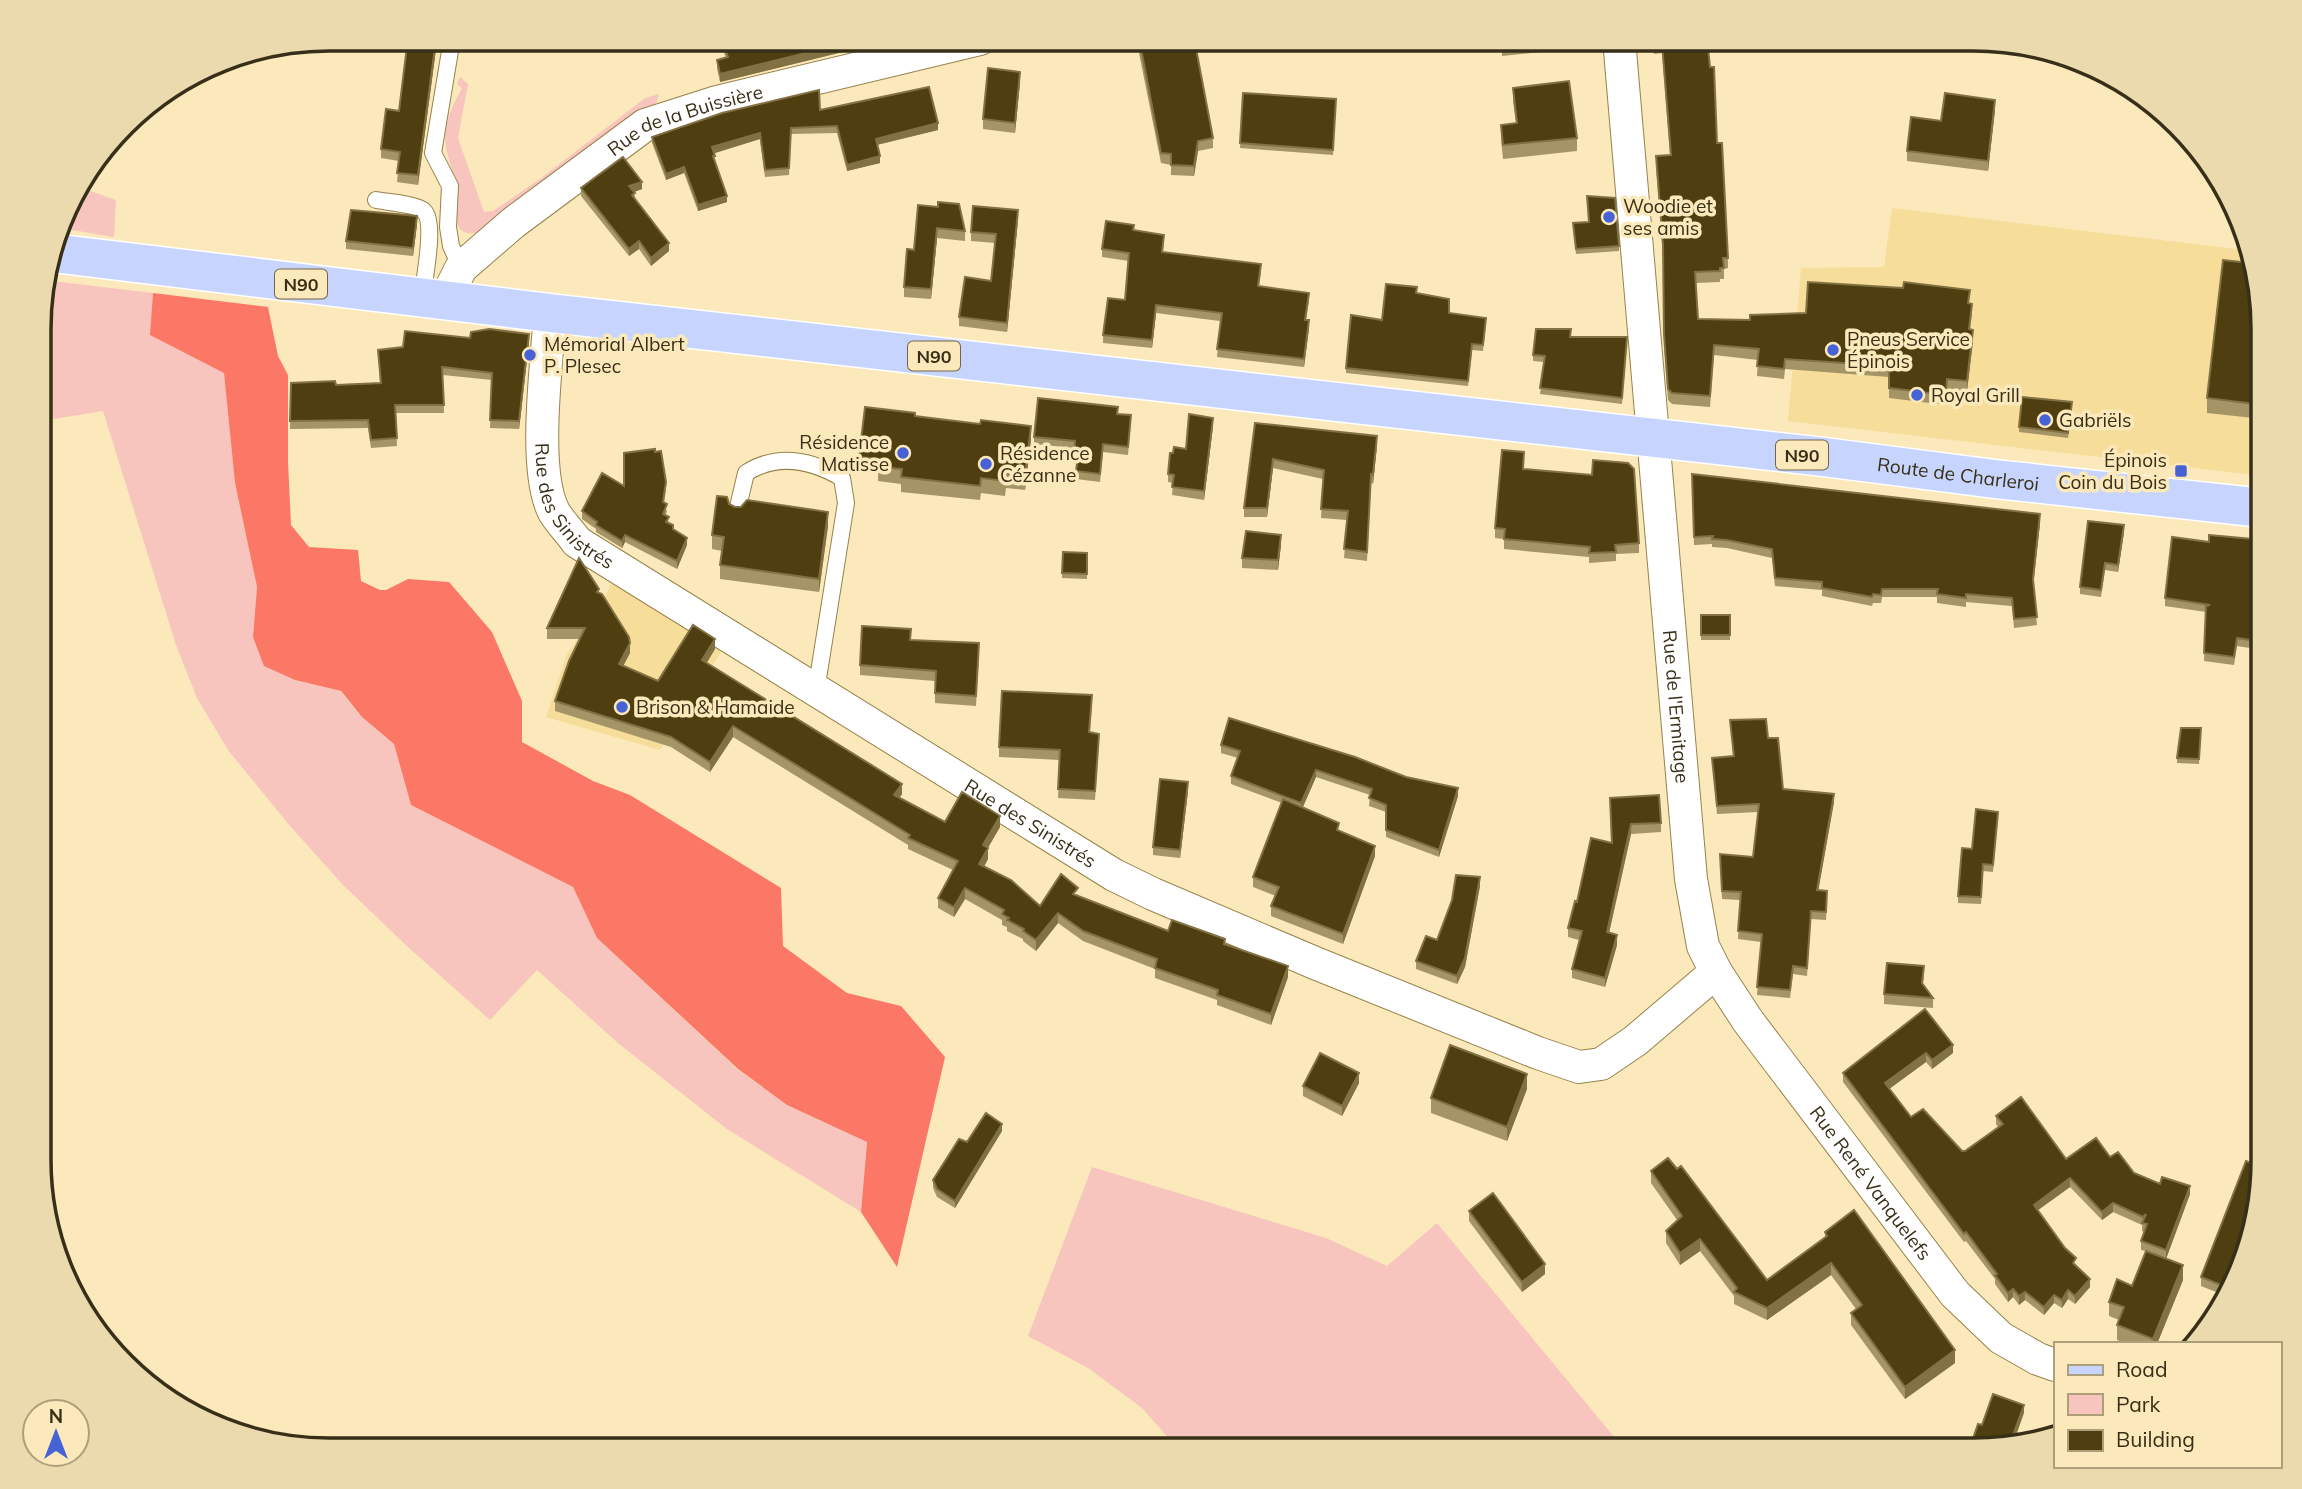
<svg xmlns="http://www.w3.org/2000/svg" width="2302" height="1489" font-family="Mulish,sans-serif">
	<rect width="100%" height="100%" fill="#fbe9bb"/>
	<path fill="#f6dd9a" d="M1892,208L2245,250L2263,310V476L1788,421L1801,268L1884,267Z
		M613,581L725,645L660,750L546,717L567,654L589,623Z"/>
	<path fill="#f7c5bd" d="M460,77L468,84L458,138L484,212L493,211L540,179L645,98L659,94L654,110L482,232C475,233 467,235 461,230C452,222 457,198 455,187C454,167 442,150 446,129C448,114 455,101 462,88L457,84Z
		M79,187L116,200L114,237L60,228L69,200Z
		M44,280L153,293L151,335L224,372L235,483L257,587L253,637L295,680L340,691L362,717L394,744L411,805L573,887L597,938L737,1069L787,1105L867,1142L861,1212L727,1129L619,1044L537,970L490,1020L409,948L343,885L290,826L228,750L197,698L176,645L103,411L41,421V291Z
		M1092,1167L1326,1238L1387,1266L1437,1223L1625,1450H1179L1142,1408L1088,1368L1028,1336Z"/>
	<path fill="#fc7866" d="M153,293L268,307L278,356L288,375V461L291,525L309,547L358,550L361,581L380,590H386L408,579L449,582L492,632L522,701V742L593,781L630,795L781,888L783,946L847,993L901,1006L945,1057L897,1267L861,1212L867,1142L787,1105L738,1069L597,938L573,887L411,805L394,744L362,717L341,691L295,680L264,666L253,637L257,587L235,483L224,373L150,335Z"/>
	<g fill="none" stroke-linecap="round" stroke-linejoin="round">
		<defs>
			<path id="lane" d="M452,39L433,153L450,186L448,227L451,246L461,268
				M376,200C387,202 416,204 424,211C436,223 424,280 422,298
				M737,511L746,473C777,453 811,460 842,478L846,503L816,691"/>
			<g id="street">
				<path id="s1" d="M1619,39L1691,879L1703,946L1716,972L1748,1021L1955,1294L2001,1338L2038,1359L2055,1365"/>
				<path id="s2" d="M445,300L461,268L513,223L645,125L717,102L980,39"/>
				<path id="s3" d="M550,313C547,362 532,470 554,512C560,522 570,532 577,542L1114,875L1153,894L1315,963L1538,1053L1579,1067L1601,1064L1635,1041L1716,972"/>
			</g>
			<g id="primary">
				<path id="s4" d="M53,253L550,313L1824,457L1995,479L2263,508"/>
			</g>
		</defs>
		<use href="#lane" stroke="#97824a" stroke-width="18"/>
		<use href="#street" stroke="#97824a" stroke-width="34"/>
		<use href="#primary" stroke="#fff" stroke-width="41"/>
		<use href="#lane" stroke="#fff" stroke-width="16"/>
		<use href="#street" stroke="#fff" stroke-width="32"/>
		<use href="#primary" stroke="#c7d5fe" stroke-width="38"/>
	</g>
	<path fill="#a49466" d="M1136,38H1194L1213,138V148L1198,151L1194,176L1171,175V165L1161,163Z
		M1502,38H1561L1562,50L1502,56Z
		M1652,38H1707L1728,258V268L1724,269V279H1720V282L1696,283L1698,319L1750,320L1806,313L1969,303L1972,314L1970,329L1973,341L1967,391L1947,390L1946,405L1889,398V377L1785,369L1784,379L1757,376L1758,360L1714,355L1710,407L1672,404L1668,400L1664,345L1663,256L1656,167V156L1670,155L1662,53L1654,54Z
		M723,42L859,48L720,82L717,68V60L726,58L723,50Z
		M436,49L418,185L397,182L399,161L381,158V149L399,111Z
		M1020,82L1015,133L983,129V119Z
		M1513,88L1577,138V151L1503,159L1501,139V125L1516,123L1513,101Z
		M1243,93L1336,99L1333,155L1240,148Z
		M820,110L938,130L877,145L880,163L847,171L837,133L791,134L789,175L765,177L760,139L714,153L715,162L727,202L698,211L684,173L666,180L652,143V137Z
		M1995,110L1988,171L1907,161V151L1941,121Z
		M581,188L642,189L634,192L635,198L669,251L651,266L639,249L629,256L581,196Z
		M918,205L965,231V241L937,238L931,299L904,297V287L914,250Z
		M1018,219L1007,332L959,326V317L991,281L995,243L971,241V232Z
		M417,224L413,256L346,249V241Z
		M1573,228L1619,246V251L1576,254Z
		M1134,231L1164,243L1163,252L1261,272L1259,286L1309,301L1306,320L1309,328L1304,367L1217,357L1220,321L1156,313L1152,348L1103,343V335L1125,300L1129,261L1102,257V249Z
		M1416,293L1449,313L1486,324L1483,351L1472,350L1468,386L1346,373V368L1382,320Z
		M2263,310V419L2207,413V398Z
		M1571,337L1627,343L1622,404L1540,394L1544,362L1533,361V355Z
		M470,338L529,342L519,429L490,428L492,380L443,375L444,413H396L397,446L371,448L368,428L290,429L291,383L336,385L380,383L378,350Z
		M2072,407L2068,438L2019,432V427Z
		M1118,414L1131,422L1128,455L1103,452L1100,482L1076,479L1077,464L1074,463V448L1034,444V437Z
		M915,417L1031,440L1025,490L1006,488L1005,496L981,493L980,500L901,492V484L878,481V473L859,471V457Z
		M1255,423L1377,445L1373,484L1371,483L1367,561L1344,558L1347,520L1321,518L1323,479L1273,468L1267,517H1244V508Z
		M1213,426L1204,500L1172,495L1173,483L1168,482V474L1186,449Z
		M1524,462V469L1639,543V553L1616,554V561L1589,563V557L1504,549V539L1495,538V528Z
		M1692,474L2040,523L2033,583L2037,625L2014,628L2012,606L1966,602V607L1937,603V597H1882L1881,603H1873L1872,606L1822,596V590L1775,586L1772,558L1727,548L1712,547V544L1694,545Z
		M624,486L666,489L664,503L667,512L665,515L673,530L687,545L677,569L625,542L622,548L596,532V529L582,519V511Z
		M729,504L735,507L828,526L819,592L720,579V565L722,551L712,549V535Z
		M2124,532L2118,572L2105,570L2101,597L2080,594V587Z
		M2263,540V643L2251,642L2250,648L2237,646L2234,665L2204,661L2206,612L2165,606V598L2209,542Z
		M1281,545L1278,570L1242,568V558Z
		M1063,552L1087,553V579L1062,578Z
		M599,592L630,653L623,666L658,681L715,649L706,663L902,794L899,798L945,822L1000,827L988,848V859L984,867L1040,906L1078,896L1168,931L1225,944L1288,977L1271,1025L1217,1005V1000L1155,978V969L1083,941L1058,923L1036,951L1023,941V939L1007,931V927L1002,925V920L965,899L954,917L938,908V898L953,870L908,849V845L733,737L710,772L671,747L555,711V701L580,639H547V628Z
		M1701,615H1730V640H1701Z
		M911,640L979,653L976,706L935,703V681L860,675V665Z
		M1092,704L1090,732L1099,743L1095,800L1058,798L1060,760L999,757V747Z
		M1730,720L1768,738L1783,789L1834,802L1818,890L1827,899L1826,920L1811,919L1807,976L1793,974L1790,998L1757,995L1761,942L1738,939L1740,900L1722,899L1720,862L1753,857L1758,812L1717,814L1712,758L1733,756Z
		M2201,728L2199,764L2177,763V758Z
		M1221,745L1458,796L1439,857L1386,837V812L1369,806L1370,795L1316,777L1303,807L1375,856L1343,944L1271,916V906L1276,896L1253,887V877L1282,803L1231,784V776L1238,758L1221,753Z
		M1188,791L1180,858L1153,855V847Z
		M1610,798L1661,823V832L1631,834L1609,933L1617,945L1605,987L1572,978V969L1579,940L1568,937V928L1577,902L1611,843Z
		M1998,819L1993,872L1983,871L1981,904L1958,903V896L1972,849Z
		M1480,886L1465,967L1457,984L1416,969V961L1437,940Z
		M1924,976L1923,984L1933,998V1008L1884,1004V994Z
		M1925,1009L1953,1053L1932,1069L1926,1062L1889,1089L1911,1117L1962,1151H1965L1998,1127L1996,1124V1116L2066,1159L2110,1157L2134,1173L2160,1184L2190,1194L2166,1259L2183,1280L2157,1344H2127L2117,1340V1325L2119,1320L2109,1316V1302L2132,1286L2146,1251L2141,1250V1241L2144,1232L2142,1231V1225L2113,1212L2102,1220L2070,1187L2038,1210L2090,1287L2075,1304L2068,1299L2062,1308L2054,1303L2044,1315L2025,1300L2019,1305L2013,1297L2008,1302L1995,1284V1279L1966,1241L1964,1242L1843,1082V1073Z
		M1359,1083L1342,1116L1303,1096V1086Z
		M1527,1089L1507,1141L1431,1113V1098Z
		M1002,1131L955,1208L937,1197L933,1188V1180L967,1142Z
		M1651,1171L1767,1280L1825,1237V1232L1955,1363L1905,1399L1851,1325V1313L1856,1309L1831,1275L1767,1320L1734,1304V1296L1700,1251L1680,1265L1666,1243V1231L1677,1220L1651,1183Z
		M2263,1179L2253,1230L2226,1296L2201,1286V1277Z
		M1469,1211L1545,1274L1522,1292L1469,1221Z"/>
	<path fill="#827143" d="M436,40V49L418,185V175Z
		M859,40V48L720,82V74Z
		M1020,72V82L1015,133V123Z
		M1995,100V110L1988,171V161Z
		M938,123V130L876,145V139Z
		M760,133V139L712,154V147Z
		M1198,141V151L1194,176V166Z
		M880,156V163L847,171V165Z
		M684,167V173L666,180V174Z
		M642,182V189L629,194V186Z
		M727,196V202L698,211V205Z
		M1018,210V219L1007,332V323Z
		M417,216V224L413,256V248Z
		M937,228V238L931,299V289Z
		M639,241V249L629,256V249Z
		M669,243V251L651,266V258Z
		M1156,305V313L1152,348V340Z
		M1309,320V328L1304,367V359Z
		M1973,330V341L1967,391V381Z
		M529,334V342L519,429V421Z
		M1213,418V426L1204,500V491Z
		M1031,426V440L1025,490V476Z
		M1377,436V445L1373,484V475Z
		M1273,459V468L1267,517V508Z
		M828,512V526L819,592V579Z
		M2040,514V523L2033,587V579Z
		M2124,525V532L2118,572V565Z
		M625,535V542L622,548V541Z
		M1281,535V545L1278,570V560Z
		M687,538V545L677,569V561Z
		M715,639V649L702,671V660Z
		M630,643V653L619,674V664Z
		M733,726V737L710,772V762Z
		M1316,770V777L1301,811V803Z
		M1188,782V791L1180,858V850Z
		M902,784V794L894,806V795Z
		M1458,788V796L1439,857V850Z
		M1834,794V802L1817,898V890Z
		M1000,816V827L983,856V845Z
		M1631,824V834L1607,942V932Z
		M1375,846V856L1343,944V934Z
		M988,848V859L979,875V864Z
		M1480,877V886L1465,967L1457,984V976Z
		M965,888V899L954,917V907Z
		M1058,913V923L1036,951V940Z
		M1617,935V945L1605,987V978Z
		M1288,966V977L1271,1025V1014Z
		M1953,1045V1053L1932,1069V1060Z
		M1926,1053V1062L1885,1092V1083Z
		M1359,1073V1083L1342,1116V1106Z
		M1527,1074V1089L1507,1141V1127Z
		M1002,1124V1131L955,1208V1201Z
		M2070,1178V1187L2034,1213V1205Z
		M2190,1186V1194L2166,1259V1250Z
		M2113,1203V1212L2102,1220V1212Z
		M2257,1212L2253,1230L2226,1296V1287Z
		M1700,1239V1251L1680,1265V1253Z
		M1831,1263V1275L1767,1320V1308Z
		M1545,1264V1274L1522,1292V1282Z
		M2183,1265V1280L2157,1344H2153V1339Z
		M2090,1279V1287L2075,1304V1296Z
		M2013,1289V1297L2008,1302V1293Z
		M2068,1290V1299L2062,1308V1300Z
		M2025,1292V1300L2019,1305V1296Z
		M2054,1295V1303L2044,1315V1307Z
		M1955,1350V1363L1905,1399V1387Z
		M2024,1405V1413L2013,1444L2012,1438Z"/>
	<path fill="#4e3e10" stroke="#827143" stroke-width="2" d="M408,38L436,40L418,175L397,173L400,152L381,149L386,109L399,111Z
		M728,38H858L859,40L720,74L717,60L728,57L723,42Z
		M1139,38H1194L1213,138L1198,141L1194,166L1171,165V154L1161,153Z
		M1502,38H1561L1562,41L1502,47Z
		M1653,38H1707L1710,67H1714L1717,143H1722L1728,258H1723L1724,268H1720V271L1695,272L1698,319L1750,320V315L1806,313L1808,282L1903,288L1904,282L1970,290L1968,303L1972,304L1969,329L1973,330L1967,381L1947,379L1946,395L1889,388V366L1785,359L1784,369L1757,366L1759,349L1714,345L1710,396L1672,393L1668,389L1664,334L1663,245L1656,156L1671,155L1662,43H1654Z
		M988,68L1020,72L1015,123L983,119Z
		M1569,81L1577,138L1503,145L1501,125L1517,123L1513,88Z
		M929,87L938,123L876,139L880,156L847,165L837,126L791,128L789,168L765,170L760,133L712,147L715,156H713L727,196L698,205L684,167L666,174L652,137L722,113L819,90L820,110Z
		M1243,93L1336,99L1333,150L1240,143Z
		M1945,93L1995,100L1988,161L1907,151L1911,117L1941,121Z
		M623,157L642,182L629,186L635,193L632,195L669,243L651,258L639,241L629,249L581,188Z
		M1587,196L1615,198L1619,246L1576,249L1573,223L1589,222Z
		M938,202L959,204L965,231L937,228L931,289L904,287L907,249L914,250L918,205L938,207Z
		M973,206L1018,210L1007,323L959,317L965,277L991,281L996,234L971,232Z
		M351,210L417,216L413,248L346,241Z
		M1106,221L1134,225L1133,230L1164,235L1162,252L1261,264L1258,286L1309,293L1305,320H1309L1304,359L1217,349L1222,313L1156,305L1152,340L1103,335L1108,298L1125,300L1129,253L1102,249Z
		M2223,260L2249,263L2263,310V405L2207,398Z
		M1386,284L1417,287L1416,293L1449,299V313L1486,318L1483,345L1472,344L1468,381L1346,368L1351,315L1382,320Z
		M489,329L529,334L519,421L490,420L492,373L442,367L444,405H395L397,438L371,440L368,420L290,421L291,383L335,381L336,385L381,383L378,350L403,347L405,331L470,338L471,332Z
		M1536,329H1571L1570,337H1627L1622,398L1540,388L1545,356L1533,355Z
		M2022,397L2072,402L2068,433L2019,427Z
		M1038,398L1118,407L1117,414L1131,415L1128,447L1103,444L1100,474L1076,471L1078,456H1074L1075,441L1034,437Z
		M865,407L915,413V416L947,420L980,424L981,420L1031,426L1025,476L1006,473L1005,481L981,478L980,486L901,477L902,469L878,467L879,459L859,457Z
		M1189,414L1213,418L1204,491L1172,487L1174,475L1168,474L1170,453H1173L1174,447L1186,449Z
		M1255,423L1377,436L1373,475L1371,474L1367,552L1344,549L1348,511L1321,509L1324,470L1273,459L1267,508H1244Z
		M655,449V452L661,451L666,482L663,502L667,504L663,514L669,517L666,522L673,525V529L687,538L677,561L625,535L622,541L596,525L597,522L582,511L602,473L624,486V453Z
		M1502,450L1524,452L1523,469L1592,475L1593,460L1628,463L1634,469L1639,543L1615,545L1616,552L1589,553L1590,547L1504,539L1505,529L1495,528Z
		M1692,474L2040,514L2033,579L2037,617L2014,619L2012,598L1966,594V598L1937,594L1938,589H1882L1881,595L1873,594L1872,597L1822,588V582L1775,578L1772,549L1727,540L1712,539L1713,536L1694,537Z
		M717,496L727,497L729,504L735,507H741L747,500L828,512L819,579L720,565L724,537L712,535Z
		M2088,521L2124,525L2118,565L2105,563L2101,590L2080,587Z
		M1246,531L1281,535L1278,560L1242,558Z
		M2209,535L2263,540V635L2251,633L2250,640L2237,638L2234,657L2204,653L2206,606L2210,605L2165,598L2172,537L2209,542Z
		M1063,552L1087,553V574L1062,573Z
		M579,558L599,589L597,592L602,594L629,637L630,643L619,664L658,681L693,625L715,639L702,660L902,784L894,795L945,822L962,792L1000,816L983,845L988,848L979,864L1011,880L1040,906L1061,874L1078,888L1073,894L1168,931L1172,920L1225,939L1224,944L1288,966L1271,1014L1217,995L1218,990L1155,968L1157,959L1083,931L1058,913L1036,940L1023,931L1024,929L1007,920L1009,918L1002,914L1004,910L965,888L954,907L938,898L958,861L908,838L910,835L733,726L710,762L671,737L555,701L569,661L585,628H547Z
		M1701,615H1730V635H1701Z
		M862,626L911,629L910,640L979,643L976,696L935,693L936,671L860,665Z
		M1002,691L1092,695L1089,732L1099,734L1095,791L1058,789L1060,750L999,747Z
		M1229,718L1355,757L1406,777L1458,788L1439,850L1386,830V805L1369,798L1372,789L1316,770L1301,803L1231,776L1240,751L1221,745Z
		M1766,719L1768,738H1778L1783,789L1834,794L1817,890L1827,891L1826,912L1811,911L1807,968L1793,966L1790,990L1757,987L1762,934L1738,931L1741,892L1722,891L1720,854L1753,857L1759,804L1717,806L1712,758L1734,756L1730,720Z
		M2181,728H2201L2199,759L2177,758Z
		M1160,779L1188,782L1180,850L1153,847Z
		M1659,795L1661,823L1631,824L1607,932L1617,935L1605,978L1572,969L1582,931L1568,928L1575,901L1577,902L1591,838L1612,843L1610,798Z
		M1283,799L1339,823L1337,830L1375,846L1343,934L1271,906L1279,887L1253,877Z
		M1976,809L1998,812L1993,865L1983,864L1981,897L1958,896L1962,848L1972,849Z
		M1456,875L1480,877L1465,958L1457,976L1416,961L1426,936L1437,940L1452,900Z
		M1887,963L1924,966L1922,983L1933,998L1884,994Z
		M1925,1009L1953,1045L1932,1060L1926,1053L1885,1083L1911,1117L1923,1109L1962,1151H1965L2003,1124L1996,1116L2021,1097L2066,1159L2096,1138L2110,1157L2118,1152L2134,1173L2160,1184L2162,1177L2190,1186L2166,1250L2141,1241L2147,1224L2142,1223L2146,1214L2143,1217L2113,1203L2102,1212L2070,1178L2034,1205L2065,1248L2076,1258L2073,1263L2090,1279L2075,1296L2068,1290L2062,1300L2054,1295L2044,1307L2025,1292L2019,1296L2013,1289L2008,1293L1995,1275L1997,1274L1966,1232L1964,1234L1843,1073Z
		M1450,1045L1527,1074L1507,1127L1431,1098Z
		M1320,1053L1359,1073L1342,1106L1303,1086Z
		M986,1113L1002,1124L955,1201L937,1189L933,1180L959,1139L967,1142Z
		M1668,1158L1677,1169L1681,1166L1767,1280L1827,1236L1825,1232L1854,1210L1955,1350L1905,1387L1851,1313L1862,1305L1831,1263L1767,1308L1734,1292L1737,1288L1700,1239L1680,1253L1666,1231L1682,1216L1651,1171Z
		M2246,1161L2263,1168V1179L2257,1212L2226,1287L2201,1277Z
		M1493,1193L1545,1264L1522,1282L1469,1211Z
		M2146,1251L2183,1265L2153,1339L2117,1325L2124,1307L2109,1302L2117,1279L2132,1286Z
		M1993,1394L2024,1405L2012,1438L2019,1442L1992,1450H1969L1978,1424L1982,1425Z"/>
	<g fill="#4662d5" stroke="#fbe9bb" stroke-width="2.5">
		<circle cx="1609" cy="217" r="7"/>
		<circle cx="1833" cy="350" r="7"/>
		<circle cx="530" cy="355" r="7"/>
		<circle cx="1917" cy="395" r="7"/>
		<circle cx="2045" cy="420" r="7"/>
		<circle cx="903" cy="453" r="7"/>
		<circle cx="986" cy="464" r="7"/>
		<rect x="2174" y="464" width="14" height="14" rx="3.5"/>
		<circle cx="622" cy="707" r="7"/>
	</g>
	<g text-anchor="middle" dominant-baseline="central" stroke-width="7" stroke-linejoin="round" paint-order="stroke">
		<g fill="#fbe9bb" stroke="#726749" stroke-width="2">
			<rect x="275" y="269.5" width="52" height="29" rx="5"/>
			<rect x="908" y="341.5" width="52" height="29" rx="5"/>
			<rect x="1776" y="440.5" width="52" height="29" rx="5"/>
		</g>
		<g font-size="18" font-weight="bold" fill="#382f18">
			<text x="301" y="284">N90</text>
			<text x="934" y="356">N90</text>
			<text x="1802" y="455">N90</text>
		</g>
		<g font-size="19" fill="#382f18" stroke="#fbe9bb">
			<text stroke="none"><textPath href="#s2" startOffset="308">Rue de la Buissière</textPath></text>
			<text stroke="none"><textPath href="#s4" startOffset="1918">Route de Charleroi</textPath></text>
			<text stroke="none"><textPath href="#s3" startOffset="205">Rue des Sinistrés</textPath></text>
			<text stroke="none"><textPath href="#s1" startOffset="670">Rue de l'Ermitage</textPath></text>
			<text stroke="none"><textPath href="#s3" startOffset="772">Rue des Sinistrés</textPath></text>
			<text stroke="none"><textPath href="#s1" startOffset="1202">Rue René Vanquelefs</textPath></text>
		</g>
		<g font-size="19" fill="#382f18" stroke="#fbe9bb" text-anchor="start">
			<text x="1623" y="206">Woodie et<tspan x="1623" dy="22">ses amis</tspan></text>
			<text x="1847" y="339">Pneus Service<tspan x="1847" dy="22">Épinois</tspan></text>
			<text x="544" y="344">Mémorial Albert<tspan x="544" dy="22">P. Plesec</tspan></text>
			<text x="1931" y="395">Royal Grill</text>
			<text x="2059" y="420">Gabriëls</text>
			<text x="889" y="442" text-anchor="end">Résidence<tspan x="889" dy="22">Matisse</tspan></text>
			<text x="1000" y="453">Résidence<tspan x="1000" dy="22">Cézanne</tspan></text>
			<text x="2167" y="460" text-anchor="end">Épinois<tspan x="2167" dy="22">Coin du Bois</tspan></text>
			<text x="636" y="707">Brison &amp; Hamaide</text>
		</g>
	</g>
	<path d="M0 0H2302V1489H0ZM329 51H1973A278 278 0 0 1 2251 329V1160A278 278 0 0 1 1973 1438H329A278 278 0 0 1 51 1160V329A278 278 0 0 1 329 51Z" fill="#ebdaae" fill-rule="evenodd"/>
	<path fill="none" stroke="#382f18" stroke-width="3.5" d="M329 51H1973A278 278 0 0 1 2251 329V1160A278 278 0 0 1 1973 1438H329A278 278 0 0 1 51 1160V329A278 278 0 0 1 329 51Z"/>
	<rect x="2054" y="1342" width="228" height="126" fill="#fbe9bb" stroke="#ad9f7a" stroke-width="2"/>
	<rect x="2068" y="1365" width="35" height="10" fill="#c7d5fe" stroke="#ad9f7a" stroke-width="2"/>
	<text x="2116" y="1377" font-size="21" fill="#382f18">Road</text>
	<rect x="2068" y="1394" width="35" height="21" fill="#f7c5bd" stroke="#ad9f7a" stroke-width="2"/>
	<text x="2116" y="1412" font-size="21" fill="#382f18">Park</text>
	<rect x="2068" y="1430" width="35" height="21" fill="#4e3e10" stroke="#ad9f7a" stroke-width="2"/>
	<text x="2116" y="1447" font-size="21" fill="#382f18">Building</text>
	<g transform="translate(56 1433)"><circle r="33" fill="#fbe9bb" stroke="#ad9f7a" stroke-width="2"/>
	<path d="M0-5L12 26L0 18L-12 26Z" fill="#4662d5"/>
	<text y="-10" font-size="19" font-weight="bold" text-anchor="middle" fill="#382f18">N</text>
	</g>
</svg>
